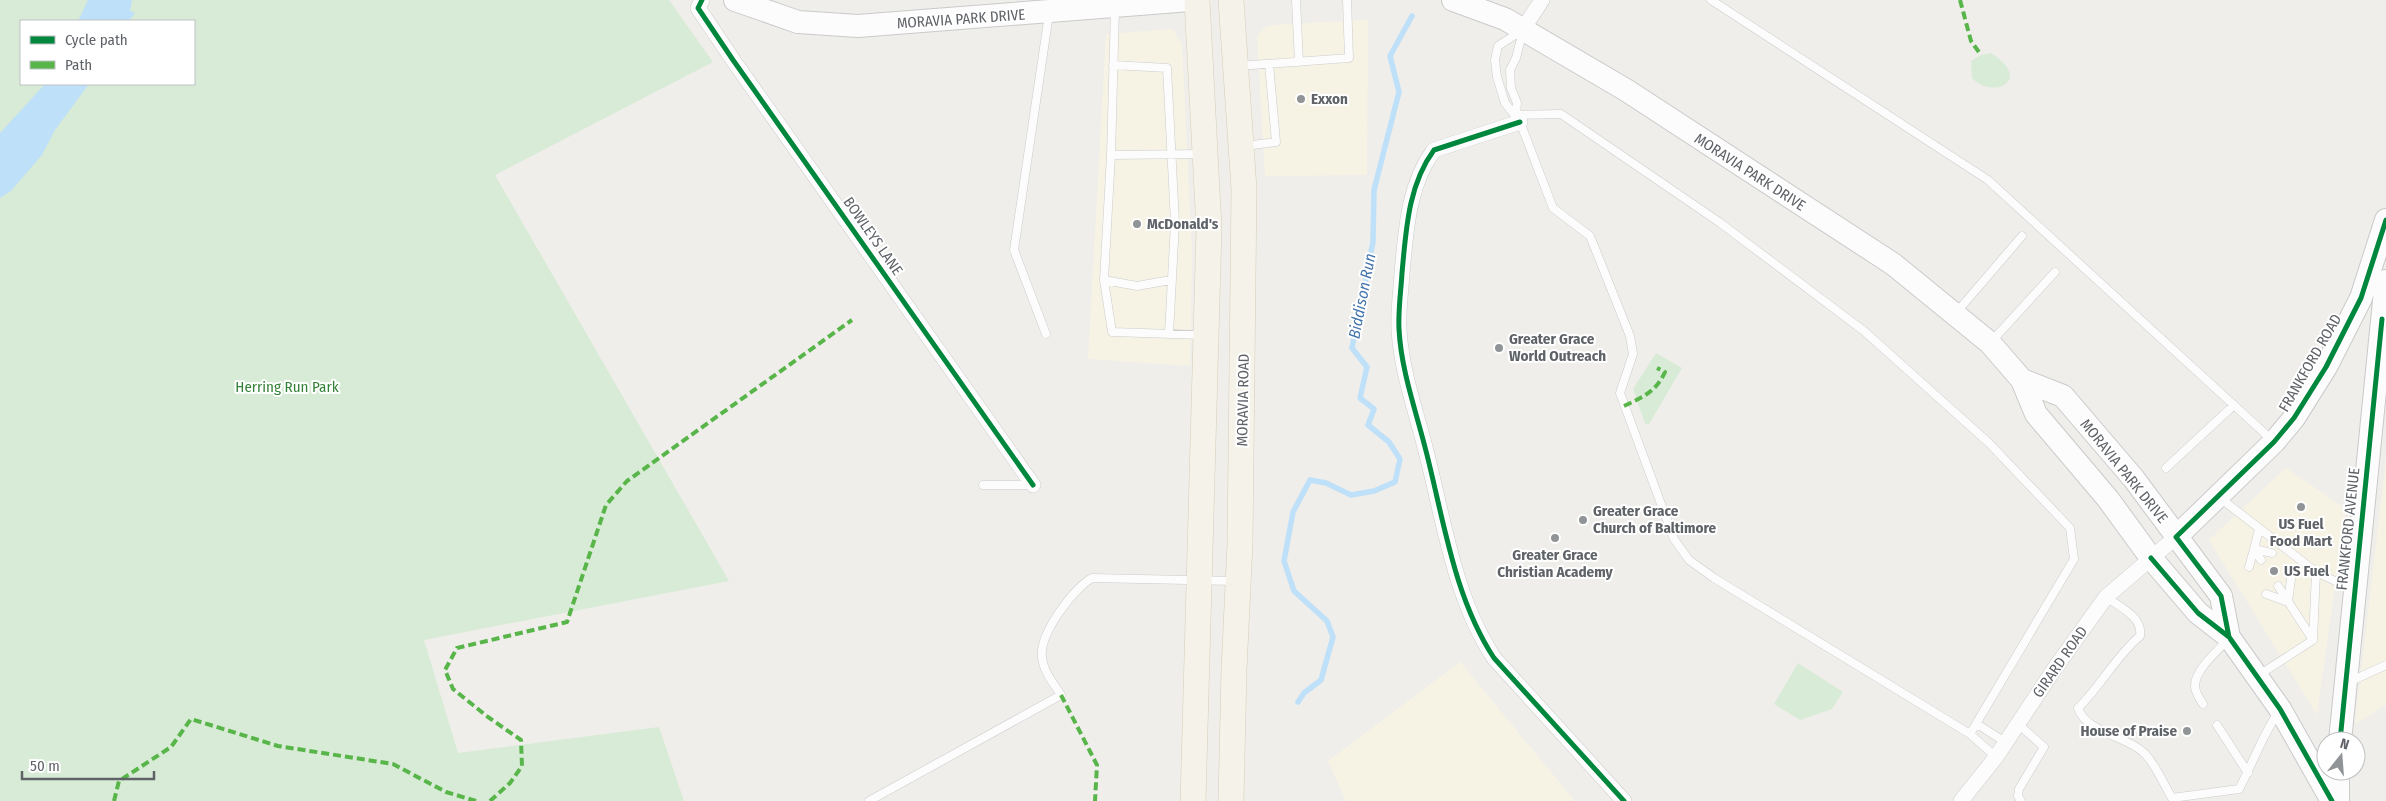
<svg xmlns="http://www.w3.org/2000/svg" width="2386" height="801" font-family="'Fira Sans Condensed',sans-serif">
	<rect width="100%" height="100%" fill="#efeeea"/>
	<path fill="#f7f3e4" d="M1368,20L1367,175L1265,176L1257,36L1262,29L1268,26L1288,24Z
		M1172,29L1182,44L1192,253L1190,366L1088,359L1106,34Z
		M2386,459V705L2355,724Z
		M2286,468L2346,509L2317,715L2209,540Z
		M1460,662L1575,801H1346L1328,761Z"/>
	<path fill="#d8ebd6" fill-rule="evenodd" d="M0,0H669L713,62L495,175L729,581L424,640L458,753L659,727L684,801H0ZM21,21H194V84H21Z
		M1991,53C2035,81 1991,100 1972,78L1971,61L1981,55Z
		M1656,353L1682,368L1649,424H1645L1633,389Z
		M1798,663L1843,692L1832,709L1800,720L1774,704Z"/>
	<path fill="#bfe0f9" d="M88,0H132L130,11L135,13L129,21H78Z
		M45,84H89L55,130L42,155L11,191L0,198V133Z"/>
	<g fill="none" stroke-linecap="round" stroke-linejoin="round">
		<path stroke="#bfe0f9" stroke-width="5.5" d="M1298,702L1304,693L1321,680L1333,637L1327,621L1294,591L1284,561L1293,512L1310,480L1326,483L1351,495L1374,491L1395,482L1400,459L1389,442L1368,425L1374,409L1360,398L1367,367L1352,348L1373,242L1374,190L1399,92L1390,56L1412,16"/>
		<defs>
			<path id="lane" d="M1296,0L1299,62
				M1711,0L1988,180L2272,440
				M1115,8L1111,155L1104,280L1112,332L1203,335
				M1521,31L1498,46L1495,60L1497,77L1505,103L1520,122L1553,208L1590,236L1630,336L1633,354L1620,393L1674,539L1689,560L1714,578L1970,734L1996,757
				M1113,65L1167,68L1175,223L1169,334
				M1238,66L1349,58L1347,0
				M1516,115L1561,114L1719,222L1864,331L1989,443L2070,528L2074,559L1970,734
				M1516,115L1517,103L1511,88L1510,70L1516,58L1523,31
				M1245,146L1276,142L1269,64
				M1111,155L1201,154
				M1104,280L1137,286L1171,280
				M1956,313L2022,236
				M1046,334L1014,250L1049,14
				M1991,342L2055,272
				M2166,468L2234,405
				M983,485H1033
				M2220,498L2316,572L2352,589
				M2259,529L2254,549L2261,560
				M2249,567L2254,549L2272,553
				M2266,594L2288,602L2291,579
				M2106,597C2120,607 2143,617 2140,636C2116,656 2101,686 2078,708C2086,733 2129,736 2146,755C2157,767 2164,785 2172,798L2239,789C2253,763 2262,736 2279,711
				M2313,640L2316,572
				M2259,675L2313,640L2278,586
				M2349,682L2386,665
				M2203,704C2200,699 2195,693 2195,686C2195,669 2218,651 2228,639
				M1977,724L2005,742
				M2018,724L2044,747L2019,789L2018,796L2021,801
				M2217,725L2248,773
				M869,801L1061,695C1054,684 1043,671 1042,657C1039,634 1073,589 1092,578L1235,581"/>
			<path id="street" d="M702,0L698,8L733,60L1033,485
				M1523,29L1542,0
				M1520,122L1434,150C1408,185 1406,231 1402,273C1401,291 1398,310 1399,329C1401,370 1416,411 1426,451C1444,521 1454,597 1494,658L1624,801
				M1961,801L1996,757L2055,668L2106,597L2176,537"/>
			<path id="secondary" d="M735,0L798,22L858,26L1190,0
				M1453,0L1505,19L1626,90L1893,264L1990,343L2022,380L2036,414L2108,499L2151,558L2198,613L2229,637L2280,709L2332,801
				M2022,380L2063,396L2134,479L2221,596L2229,637
				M2176,537L2274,442L2294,418L2326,367L2361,298L2386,220
				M2340,741L2386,281
				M2338,771V801"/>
			<path id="primary" d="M1193,801L1209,228L1197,0
				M1231,801L1234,670L1240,543L1244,189L1231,0"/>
		</defs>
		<use href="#lane" stroke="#cbcccc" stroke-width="9"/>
		<use href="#street" stroke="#cbcccc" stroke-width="16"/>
		<use href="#secondary" stroke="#cacacb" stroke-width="24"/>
		<use href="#primary" stroke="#d7ceb8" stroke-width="26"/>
		<use href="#lane" stroke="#fdfcfc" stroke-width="8"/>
		<use href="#street" stroke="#fdfcfc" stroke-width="15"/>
		<use href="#secondary" stroke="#fdfcfc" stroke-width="22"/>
		<use href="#primary" stroke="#f4f2e9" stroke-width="25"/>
		<path stroke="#58b549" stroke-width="4" stroke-dasharray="8 4" stroke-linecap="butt" d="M1960,0L1971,41L1981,55
			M1624,406C1643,397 1656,392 1665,372L1657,368
			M1061,695L1097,765L1095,801
			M114,801L119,781L171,747L191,719L278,746L393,764L446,792L476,801
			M490,801L510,783L522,766L521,740L488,717L453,689L445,670L457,648L567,622L606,505L627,481L852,320"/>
		<defs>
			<path id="cycleway" d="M702,0L698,8L733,60L1033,485
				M1520,122L1434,150C1408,185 1406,231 1402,273C1401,291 1398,310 1399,329C1401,370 1416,411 1426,451C1444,521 1454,597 1494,658L1624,801
				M2151,558L2198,613L2229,637L2280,709L2332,801
				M2229,637L2221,596L2176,537L2274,442L2294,418L2326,367L2361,298L2386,220
				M2340,741L2382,319"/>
		</defs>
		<use href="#cycleway" stroke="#fff" stroke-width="8"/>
		<use href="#cycleway" stroke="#00873e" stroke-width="5"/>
	</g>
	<g fill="#919496" stroke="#fff" stroke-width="2">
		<circle cx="1301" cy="99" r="5"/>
		<circle cx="1137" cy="224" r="5"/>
		<circle cx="1499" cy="348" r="5"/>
		<circle cx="2301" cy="507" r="5"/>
		<circle cx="1583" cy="520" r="5"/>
		<circle cx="1555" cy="538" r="5"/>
		<circle cx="2274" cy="571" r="5"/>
		<circle cx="2187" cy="731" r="5"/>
	</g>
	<g text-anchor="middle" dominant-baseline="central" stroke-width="4" stroke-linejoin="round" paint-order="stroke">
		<g font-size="15" fill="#5f6368" stroke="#fff">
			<text transform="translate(961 19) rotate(-4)">MORAVIA PARK DRIVE</text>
			<text transform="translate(1750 172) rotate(33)">MORAVIA PARK DRIVE</text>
			<text transform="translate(873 236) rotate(55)">BOWLEYS LANE</text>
			<text transform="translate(2310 363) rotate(-60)">FRANKFORD ROAD</text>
			<text transform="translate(1243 400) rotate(-89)">MORAVIA ROAD</text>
			<text transform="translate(2124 471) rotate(51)">MORAVIA PARK DRIVE</text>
			<text transform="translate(2348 529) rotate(-84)">FRANKFORD AVENUE</text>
			<text transform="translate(2060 662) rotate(-55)">GIRARD ROAD</text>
		</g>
		<g font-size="15" font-weight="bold" fill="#5f6368" stroke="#fff" text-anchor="start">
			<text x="1311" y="99">Exxon</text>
			<text x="1147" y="224">McDonald's</text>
			<text x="1509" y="339">Greater Grace<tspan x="1509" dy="17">World Outreach</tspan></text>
			<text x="1593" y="511">Greater Grace<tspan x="1593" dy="17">Church of Baltimore</tspan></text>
			<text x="2301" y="524" text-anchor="middle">US Fuel<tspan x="2301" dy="17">Food Mart</tspan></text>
			<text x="1555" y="555" text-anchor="middle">Greater Grace<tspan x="1555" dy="17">Christian Academy</tspan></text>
			<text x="2284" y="571">US Fuel</text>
			<text x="2177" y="731" text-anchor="end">House of Praise</text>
		</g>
		<g font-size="15" fill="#348238" stroke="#fff">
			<text x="287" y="387">Herring Run Park</text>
		</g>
		<g font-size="16" font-style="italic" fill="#4174aa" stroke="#fff">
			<text transform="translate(1362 296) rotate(-79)">Biddison Run</text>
		</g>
	</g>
	<rect x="20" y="20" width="175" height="65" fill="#ffffff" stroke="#bfc1c3"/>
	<rect x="30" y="36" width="25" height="8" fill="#00873e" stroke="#bfc1c3"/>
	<text x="65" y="45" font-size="15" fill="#5f6368">Cycle path</text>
	<rect x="30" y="61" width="25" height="8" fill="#58b549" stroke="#bfc1c3"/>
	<text x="65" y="70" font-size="15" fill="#5f6368">Path</text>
	<g transform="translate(2341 756) rotate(17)"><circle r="24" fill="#ffffff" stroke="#bfc1c3"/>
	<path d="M0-4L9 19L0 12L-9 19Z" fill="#919496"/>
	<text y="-8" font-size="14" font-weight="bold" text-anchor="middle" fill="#5f6368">N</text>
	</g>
	<path d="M22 771v8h132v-8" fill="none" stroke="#5f6368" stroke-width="2.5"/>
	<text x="30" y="771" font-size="15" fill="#5f6368" stroke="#ffffff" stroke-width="4" paint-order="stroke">50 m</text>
</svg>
